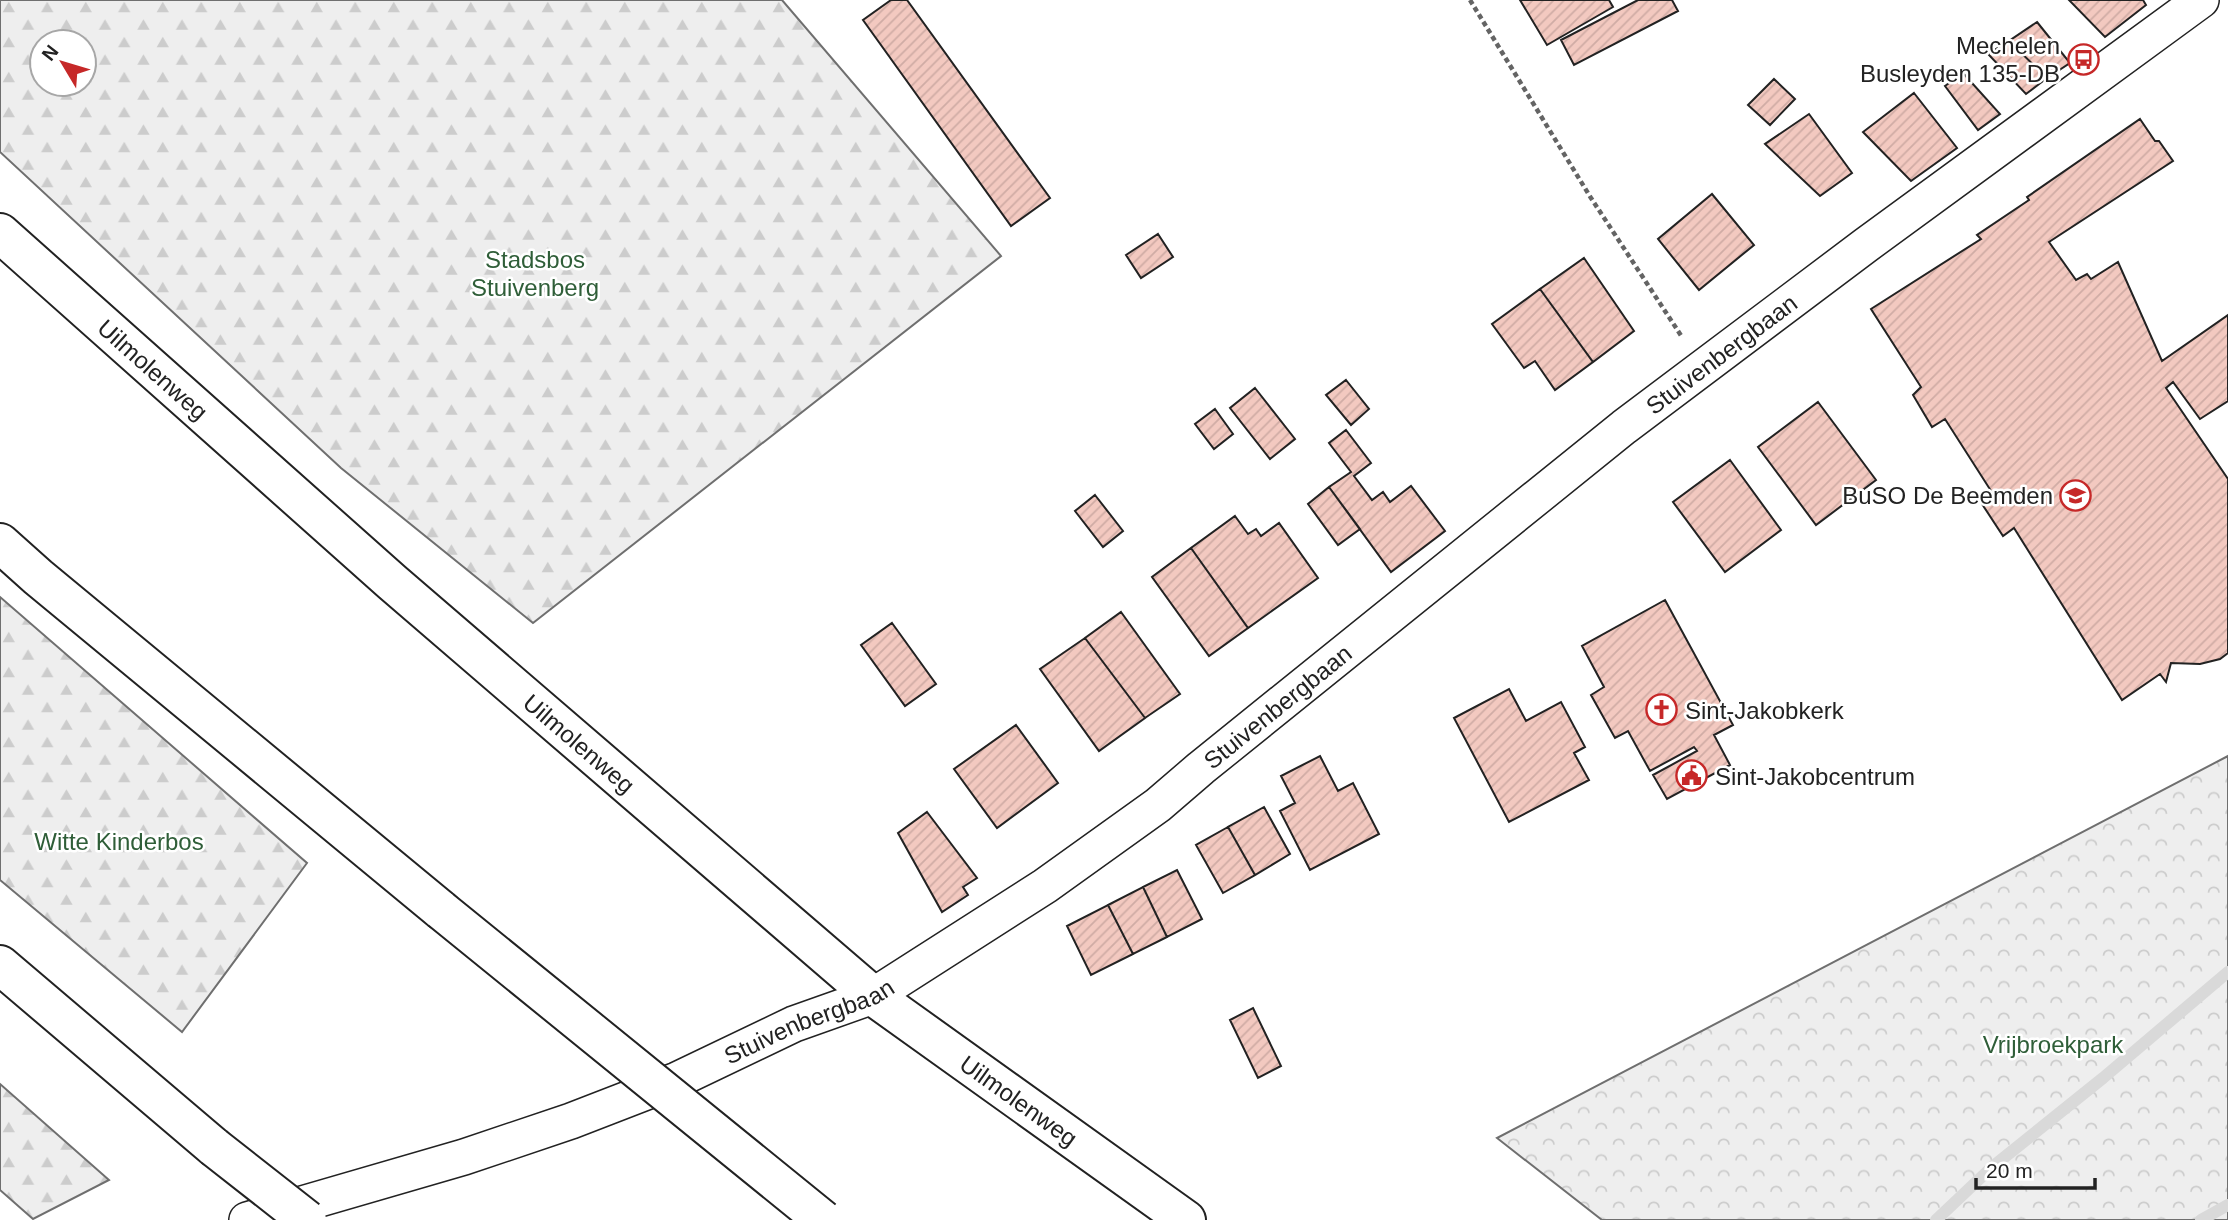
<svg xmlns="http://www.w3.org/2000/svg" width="2228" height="1220" font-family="Helvetica,sans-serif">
	<defs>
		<pattern id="forest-firs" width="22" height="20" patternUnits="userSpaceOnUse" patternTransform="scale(1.75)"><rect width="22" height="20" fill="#eee"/><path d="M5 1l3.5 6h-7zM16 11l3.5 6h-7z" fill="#ccc"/></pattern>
		<pattern id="park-crowns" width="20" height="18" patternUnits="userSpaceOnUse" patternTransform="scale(1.75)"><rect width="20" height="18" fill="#eee"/><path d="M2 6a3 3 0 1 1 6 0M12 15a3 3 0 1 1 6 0" fill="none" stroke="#ccc"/></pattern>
		<pattern id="building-hatch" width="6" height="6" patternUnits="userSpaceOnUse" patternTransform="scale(1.75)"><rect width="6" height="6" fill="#f3c9c0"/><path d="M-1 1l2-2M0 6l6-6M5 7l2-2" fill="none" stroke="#d0aca5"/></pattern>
	</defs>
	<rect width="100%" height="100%" fill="#fff"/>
	<path fill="url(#forest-firs)" stroke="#6f6f6f" stroke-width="2" fill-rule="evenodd" d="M0,0H782L1001,256L533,623L341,468L0,152ZM42,42H84V84H42Z
		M0,597L307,863L182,1032L0,880Z
		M0,1084L109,1180L33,1219L0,1190Z"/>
	<path fill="url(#park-crowns)" stroke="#6f6f6f" stroke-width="2" d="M2228,756V1220H1602L1497,1138Z"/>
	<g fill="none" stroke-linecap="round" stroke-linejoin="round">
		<path stroke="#d9d9d9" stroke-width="12" d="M1936,1220L1991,1168L2103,1078L2228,972
			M2201,1220L2228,1205"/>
	</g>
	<path fill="url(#building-hatch)" stroke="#222" stroke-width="2" d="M891,0H907L1050,198L1011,226L863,20Z
		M1520,0H1609L1613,7L1547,45Z
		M1638,0H1672L1678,11L1574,65L1561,40Z
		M2069,0H2143L2146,5L2105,37Z
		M2037,22L2070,63L2047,78L2009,41Z
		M2009,41L2047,78L2026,94L1988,54Z
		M1963,73L2000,114L1978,130L1945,86Z
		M1774,79L1795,99L1770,125L1748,105Z
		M1914,93L1957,148L1911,181L1863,132Z
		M1809,114L1852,173L1820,196L1765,144Z
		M2140,119L2155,141H2159L2173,161L2049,242L2076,280L2087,274L2091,279L2118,262L2162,361L2228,315V401L2200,419L2173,382L2166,388L2228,479V653L2220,659L2200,664L2171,663L2166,682L2160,674L2122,700L2014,528L2003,536L1982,504L1993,494L1945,419L1932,427L1913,395L1921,387L1871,309L1981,239L1977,235L2029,200L2027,197Z
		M1712,194L1754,245L1699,290L1658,239Z
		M1158,234L1173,257L1141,278L1126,255Z
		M1584,258L1634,331L1593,362L1540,289Z
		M1540,289L1593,362L1555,390L1535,361L1524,368L1492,324Z
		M1346,380L1369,409L1351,425L1326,395Z
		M1255,388L1295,439L1270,459L1230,408Z
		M1818,402L1876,480L1816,525L1758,447Z
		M1215,409L1233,434L1214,449L1195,424Z
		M1346,430L1371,463L1354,476L1372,500L1383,492L1390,502L1411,486L1445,531L1391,572L1329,487L1351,472L1329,443Z
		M1730,460L1781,530L1725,572L1673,502Z
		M1329,487L1360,529L1338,545L1308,504Z
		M1095,495L1123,531L1103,547L1075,511Z
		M1235,516L1248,534L1256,529L1261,536L1279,523L1318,578L1248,628L1191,548Z
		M1191,548L1248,628L1209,656L1152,577Z
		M1665,600L1733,725L1714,735L1730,765L1667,799L1653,775L1697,751L1694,747L1650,771L1628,731L1615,738L1591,695L1604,687L1582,646Z
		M1121,612L1180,694L1145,718L1085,638Z
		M892,623L936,684L905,706L861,645Z
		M1085,638L1145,718L1099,751L1040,669Z
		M1509,689L1526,721L1561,702L1585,747L1574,753L1589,780L1509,822L1454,718Z
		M1016,725L1058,783L997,828L954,769Z
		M1320,756L1338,791L1353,783L1379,834L1310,870L1280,811L1295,803L1281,776Z
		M1264,807L1290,854L1255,875L1228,827Z
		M927,812L977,878L963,887L968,895L942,912L898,833Z
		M1228,827L1255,875L1223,893L1196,845Z
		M1177,870L1202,919L1167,937L1143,887Z
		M1143,887L1167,937L1133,954L1108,905Z
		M1108,905L1133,954L1091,975L1067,926Z
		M1253,1008L1281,1066L1258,1078L1230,1020Z"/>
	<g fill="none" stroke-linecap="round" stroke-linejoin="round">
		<defs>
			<g id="minor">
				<path id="s1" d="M247,1220L464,1157L571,1121L677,1080L794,1024L873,996L1045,886L1158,805L1201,768L1624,427L1866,245L2201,0"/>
			</g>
			<g id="secondary">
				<path id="s2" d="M0,233L392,582L873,996L1186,1220"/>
			</g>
			<path id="motorway" d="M0,543L38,577L441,910
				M0,965L214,1147"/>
		</defs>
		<use href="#minor" stroke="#222" stroke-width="38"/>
		<use href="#secondary" stroke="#222" stroke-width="42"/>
		<use href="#motorway" stroke="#222" stroke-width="42"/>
		<path stroke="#646464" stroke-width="4.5" stroke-dasharray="5 3.5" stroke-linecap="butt" d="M1470,0L1591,198L1682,337"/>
		<use href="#minor" stroke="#fff" stroke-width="35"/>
		<use href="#secondary" stroke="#fff" stroke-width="38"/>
		<use href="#motorway" stroke="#fff" stroke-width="38"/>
		<defs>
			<path id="motorway-bridge" d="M441,910L823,1220
				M214,1147L307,1220"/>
		</defs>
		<use href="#motorway-bridge" stroke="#222" stroke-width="42" stroke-linecap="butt"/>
		<use href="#motorway-bridge" stroke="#fff" stroke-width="38"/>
	</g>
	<defs>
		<symbol id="bus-ring" viewBox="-11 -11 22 22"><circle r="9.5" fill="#fff" stroke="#c62828" stroke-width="1.5"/><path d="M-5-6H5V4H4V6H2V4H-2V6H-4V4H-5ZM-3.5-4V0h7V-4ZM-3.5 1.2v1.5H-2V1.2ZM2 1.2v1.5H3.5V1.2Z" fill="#c62828"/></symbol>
		<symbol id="school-ring" viewBox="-11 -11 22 22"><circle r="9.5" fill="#fff" stroke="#c62828" stroke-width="1.5"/><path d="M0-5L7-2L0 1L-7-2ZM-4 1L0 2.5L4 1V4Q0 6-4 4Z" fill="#c62828"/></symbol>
		<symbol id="church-ring" viewBox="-11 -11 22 22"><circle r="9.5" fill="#fff" stroke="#c62828" stroke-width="1.5"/><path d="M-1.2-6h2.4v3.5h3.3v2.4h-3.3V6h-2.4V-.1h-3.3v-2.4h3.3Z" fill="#c62828"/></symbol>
		<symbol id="civic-ring" viewBox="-11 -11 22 22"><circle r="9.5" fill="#fff" stroke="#c62828" stroke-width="1.5"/><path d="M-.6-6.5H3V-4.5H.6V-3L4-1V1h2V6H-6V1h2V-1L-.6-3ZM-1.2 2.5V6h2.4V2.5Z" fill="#c62828"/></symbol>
	</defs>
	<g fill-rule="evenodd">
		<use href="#bus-ring" x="2066" y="42" width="35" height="35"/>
		<use href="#school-ring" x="2058" y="478" width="35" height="35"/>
		<use href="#church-ring" x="1644" y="692" width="35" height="35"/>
		<use href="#civic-ring" x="1674" y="758" width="35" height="35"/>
	</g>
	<g text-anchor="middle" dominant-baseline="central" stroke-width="5" stroke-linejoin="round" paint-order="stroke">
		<g font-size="24" fill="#222" stroke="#fff" text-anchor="end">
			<text x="2060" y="45">Mechelen<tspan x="2060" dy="28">Busleyden 135-DB</tspan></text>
			<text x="2053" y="495">BuSO De Beemden</text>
			<text x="1685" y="710" text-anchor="start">Sint-Jakobkerk</text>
			<text x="1715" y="776" text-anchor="start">Sint-Jakobcentrum</text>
		</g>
		<g font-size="24" fill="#2f5e38" stroke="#fff">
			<text x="535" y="259">Stadsbos<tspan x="535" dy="28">Stuivenberg</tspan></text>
			<text x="119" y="841">Witte Kinderbos</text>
			<text x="2053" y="1044">Vrijbroekpark</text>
		</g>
		<g font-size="24" fill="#222" stroke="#fff">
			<text stroke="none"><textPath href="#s1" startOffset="1731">Stuivenbergbaan</textPath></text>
			<text stroke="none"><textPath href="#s2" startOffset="205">Uilmolenweg</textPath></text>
			<text stroke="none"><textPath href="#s1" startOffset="1164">Stuivenbergbaan</textPath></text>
			<text stroke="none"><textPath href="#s2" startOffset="772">Uilmolenweg</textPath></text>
			<text stroke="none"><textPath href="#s1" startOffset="597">Stuivenbergbaan</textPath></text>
			<text stroke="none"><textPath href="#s2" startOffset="1339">Uilmolenweg</textPath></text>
		</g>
	</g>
	<g transform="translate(63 63) rotate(308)"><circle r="33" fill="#ffffff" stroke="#a7a7a7" stroke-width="2"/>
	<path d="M0-5L12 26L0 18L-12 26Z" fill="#c62828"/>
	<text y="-10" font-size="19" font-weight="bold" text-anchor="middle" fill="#222222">N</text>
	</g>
	<path d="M1976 1178v10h119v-10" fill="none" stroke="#222222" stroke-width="3.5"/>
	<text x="1986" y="1178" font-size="21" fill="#222222" stroke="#ffffff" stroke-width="5" paint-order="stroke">20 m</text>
</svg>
